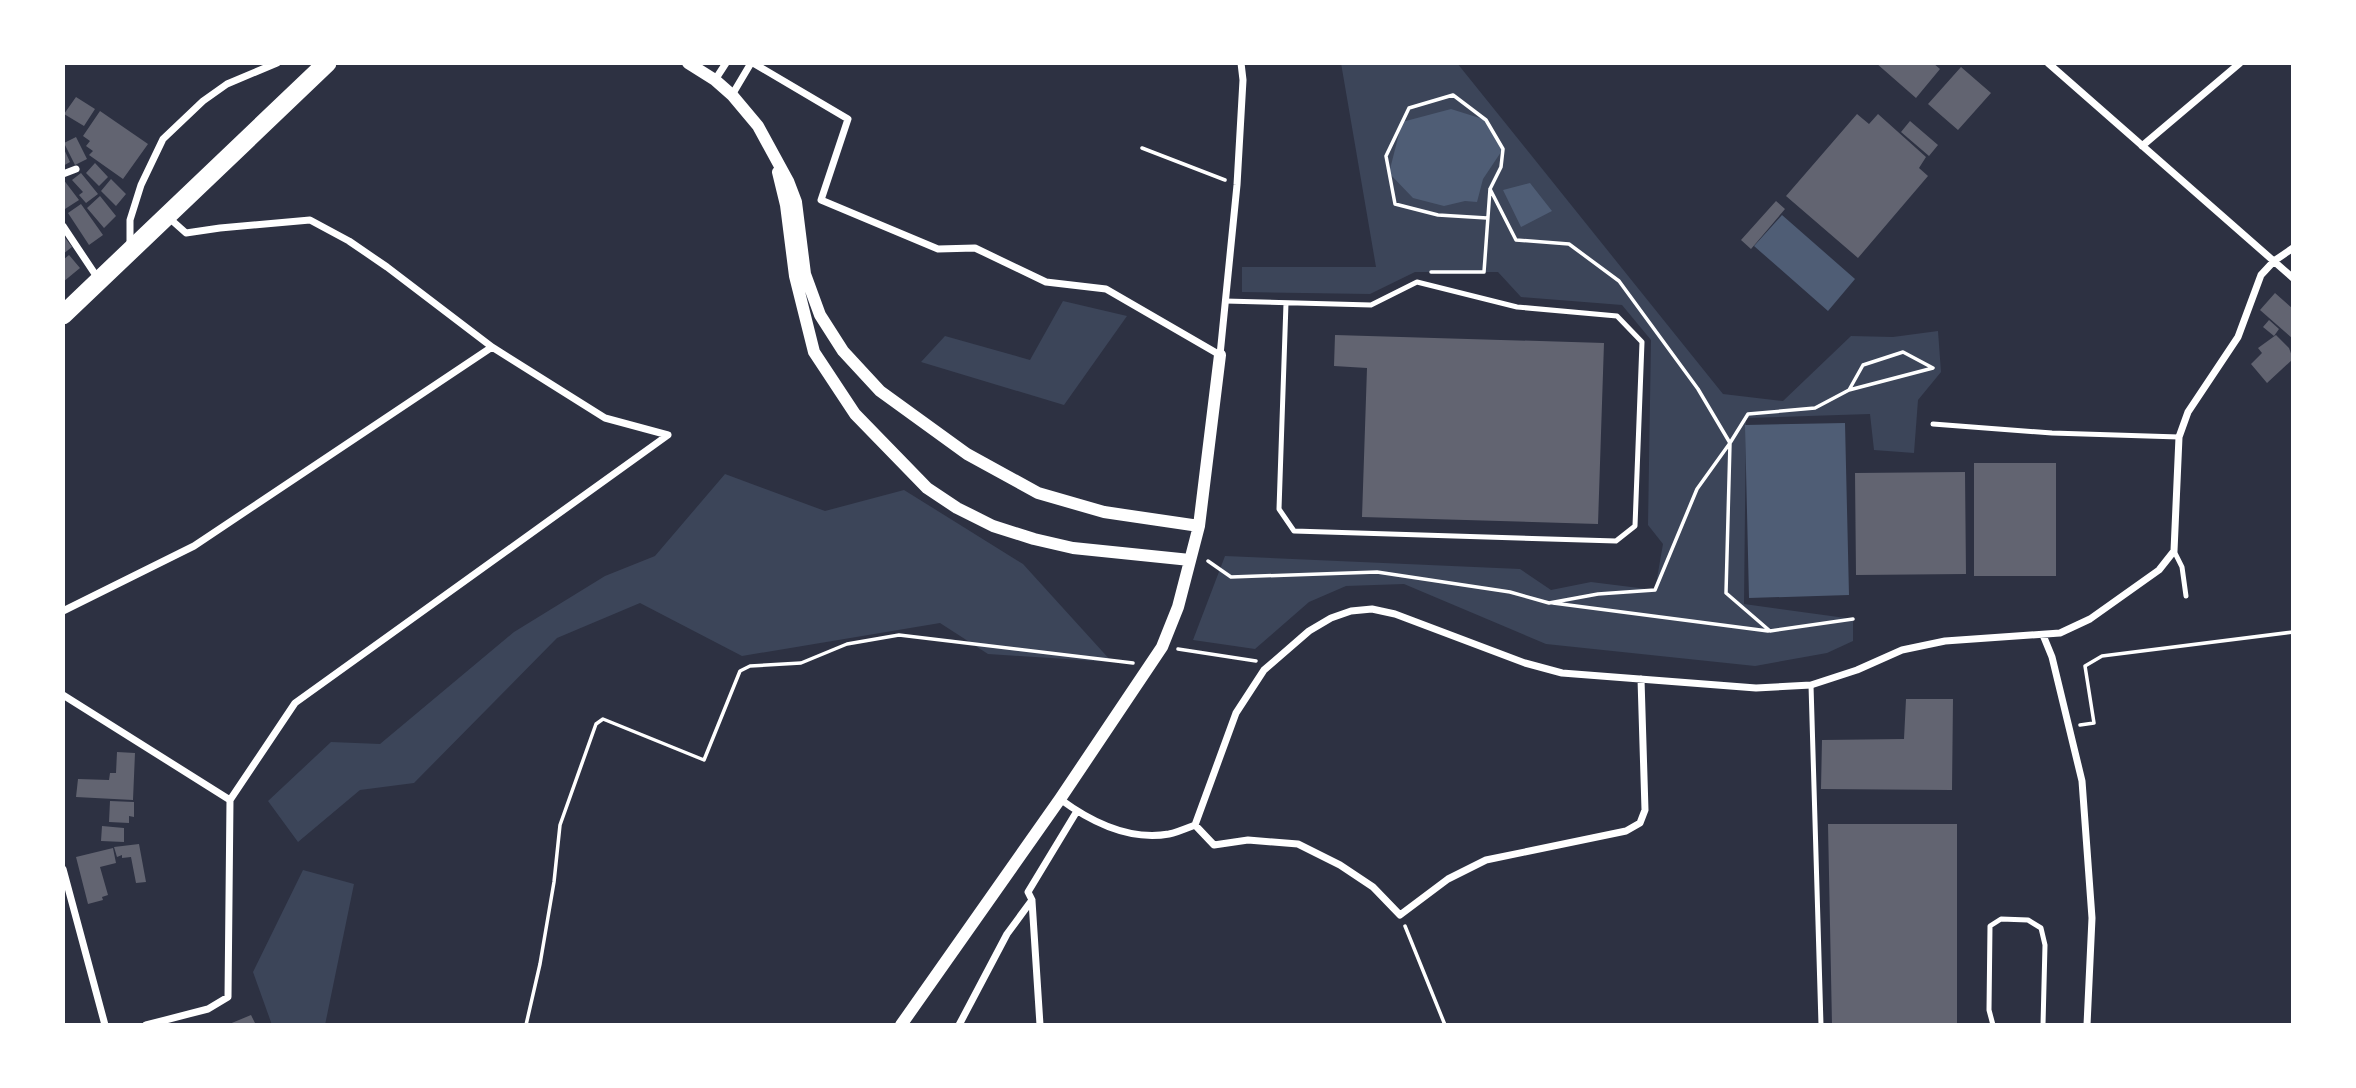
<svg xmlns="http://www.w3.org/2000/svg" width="2356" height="1088" font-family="'Noto Sans',sans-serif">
	<rect width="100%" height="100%" fill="#2d3142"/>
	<path fill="#3c4559" d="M1341,63H1457L1723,394L1783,401L1851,336L1893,337L1938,331L1941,372L1918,400L1914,453L1874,450L1870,414L1746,418L1744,604L1853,619V641L1827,653L1755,666L1546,644L1404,584L1346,586L1309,602L1255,649L1193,640L1225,556L1520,569L1551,590L1591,582L1655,590L1663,544L1648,525L1651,340L1622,305L1521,297L1498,272H1415L1370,294L1242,292V267H1376Z
		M1063,301L1127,316L1064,405L921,362L945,336L1030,360Z
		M725,474L825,511L904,490L1023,564L1112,662L988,654L940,623L742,656L640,603L557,638L414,783L360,790L298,842L268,801L331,742L380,744L514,632L605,576L655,556Z
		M303,870L354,884L325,1025H272L253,972Z"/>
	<path fill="#4f5d75" d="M1451,109L1486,120L1503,149L1483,179L1477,202L1465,201L1444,206L1413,198L1389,173L1402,122Z
		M1530,183L1552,211L1521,227L1503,190Z
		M1782,215L1855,279L1828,311L1754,246Z
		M1845,423L1849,595L1749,598L1745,425Z"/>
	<path fill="#626471" d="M1876,63H1933L1940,69L1916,98Z
		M1961,67L1991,93L1958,130L1928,104Z
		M76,97L95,109L84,126L64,114Z
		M100,111L148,144L123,179L89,155L93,151L86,146L90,141L83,136Z
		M1857,114L1869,124L1878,114L1926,157L1919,168L1928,176L1858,258L1786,196Z
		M1910,121L1938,145L1929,156L1901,132Z
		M76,137L87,159L75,165L64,143Z
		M63,147L70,162L63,166Z
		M95,163L108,177L99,186L86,173Z
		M81,173L98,194L86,203L79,195L83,192L72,180Z
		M63,179L79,200L65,209L63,207Z
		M111,179L126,194L116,206L101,191Z
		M100,196L116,216L104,228L87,208Z
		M1776,201L1785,209L1751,249L1741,240Z
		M81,204L103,235L89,245L68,213Z
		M63,235L72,247L63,254Z
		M69,255L80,268L63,282V260Z
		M2275,293L2293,309V339L2260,310Z
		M2269,320L2279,329L2274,336L2263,327Z
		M1335,335L1604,343L1598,524L1362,517L1367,368L1334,366Z
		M2276,335L2289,348L2293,359L2267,383L2251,364L2262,353L2258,348Z
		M1974,463H2056V576H1974Z
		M1965,472L1966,574L1856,575L1855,473Z
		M1906,699H1953L1952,790L1821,789L1822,740L1904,739Z
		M117,752L135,753L133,800L76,797L78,779L109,780L110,773H116Z
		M110,801L134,802V817L129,816V823L109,822Z
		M1828,824H1957V1025H1832Z
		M102,826L124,828V842L101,841Z
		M139,844L146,882L136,883L131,857L122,858V855L117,857L114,847Z
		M113,848L116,863L100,867L108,895L102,897L103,900L88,904L76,857Z
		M251,1015L256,1025H227Z"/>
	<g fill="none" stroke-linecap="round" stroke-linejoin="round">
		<path stroke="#fff" stroke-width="3.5" d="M1142,148L1225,180
			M1431,272H1484L1490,189L1501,167L1503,149L1486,120L1453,95L1409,108L1386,156L1395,204L1438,215L1487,218
			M1849,390L1863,365L1903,352L1933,368L1849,390L1815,408L1748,414L1730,443L1726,593L1770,631L1853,619
			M1208,561L1231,577L1377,572L1510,592L1549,603L1598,594L1655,590L1697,489L1730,443L1698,389L1619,281L1569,244L1516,240L1490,189
			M1553,603L1768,631
			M1178,649L1256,661
			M2080,725L2094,723L2085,666L2102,656L2293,632
			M1405,926L1445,1025
			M526,1025L540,964L554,882L560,825L596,724L603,719L704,760L740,671L750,666L801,663L847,644L899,635L1133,663"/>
		<path stroke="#fff" stroke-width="5" d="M1225,301L1371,305L1417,282L1517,307L1617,316L1642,342L1635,526L1616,541L1294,531L1279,509L1286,303
			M1933,424L2052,433L2179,437
			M2174,551L2182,567L2186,596
			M1811,685L1821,1025
			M1993,1025L1989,1010L1990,926L2001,919L2028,920L2041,928L2045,945L2043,1025"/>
		<path stroke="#fff" stroke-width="7" d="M753,63L848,119L821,200L938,249L975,248L1046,282L1106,289L1220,355L1237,185L1243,80L1241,63
			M2048,63L2293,278
			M715,80L726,63
			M732,95L751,63
			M2142,146L2240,63
			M63,174L76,169
			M168,217L186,233L220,228L310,220L349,241L387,267L492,347
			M63,226L99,280
			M130,245V220L141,185L163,139L203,101L227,84L277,63
			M63,611L194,546L492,347L605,418L668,435L295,703L230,800L228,997L208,1009L146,1025
			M2043,635L2052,657L2082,781L2092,918L2087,1025
			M63,695L230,800
			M1060,799C1091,822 1129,841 1169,834C1178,832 1187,828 1195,825L1236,713L1264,670L1309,631L1331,618L1351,611L1372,609L1395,614L1525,663L1562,673L1756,688L1811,685L1857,670L1902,650L1945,641L2060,633L2090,619L2159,570L2174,551L2179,437L2188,412L2238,337L2261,275L2274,261L2293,248
			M1195,825L1214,845L1248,840L1298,844L1340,865L1373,887L1400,915L1448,879L1486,860L1626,831L1640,823L1645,810L1641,679
			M63,869L105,1025
			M1032,901L1040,1025
			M959,1025L1007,934L1032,900L1028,892L1077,811"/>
		<path stroke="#fff" stroke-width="12" d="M688,63L715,80L732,95L758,126L788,181L796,202L805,274L820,315L843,351L880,391L967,454L1038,493L1104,512L1199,526
			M778,172L786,205L795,276L814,352L855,414L927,488L957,508L993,526L1034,539L1073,548L1190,560
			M901,1025L1060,799L1162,647L1178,607L1199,526L1220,355"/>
		<path stroke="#fff" stroke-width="19" d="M63,315L327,63"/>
	</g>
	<rect width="2356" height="1088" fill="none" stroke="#ffffff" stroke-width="130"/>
</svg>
